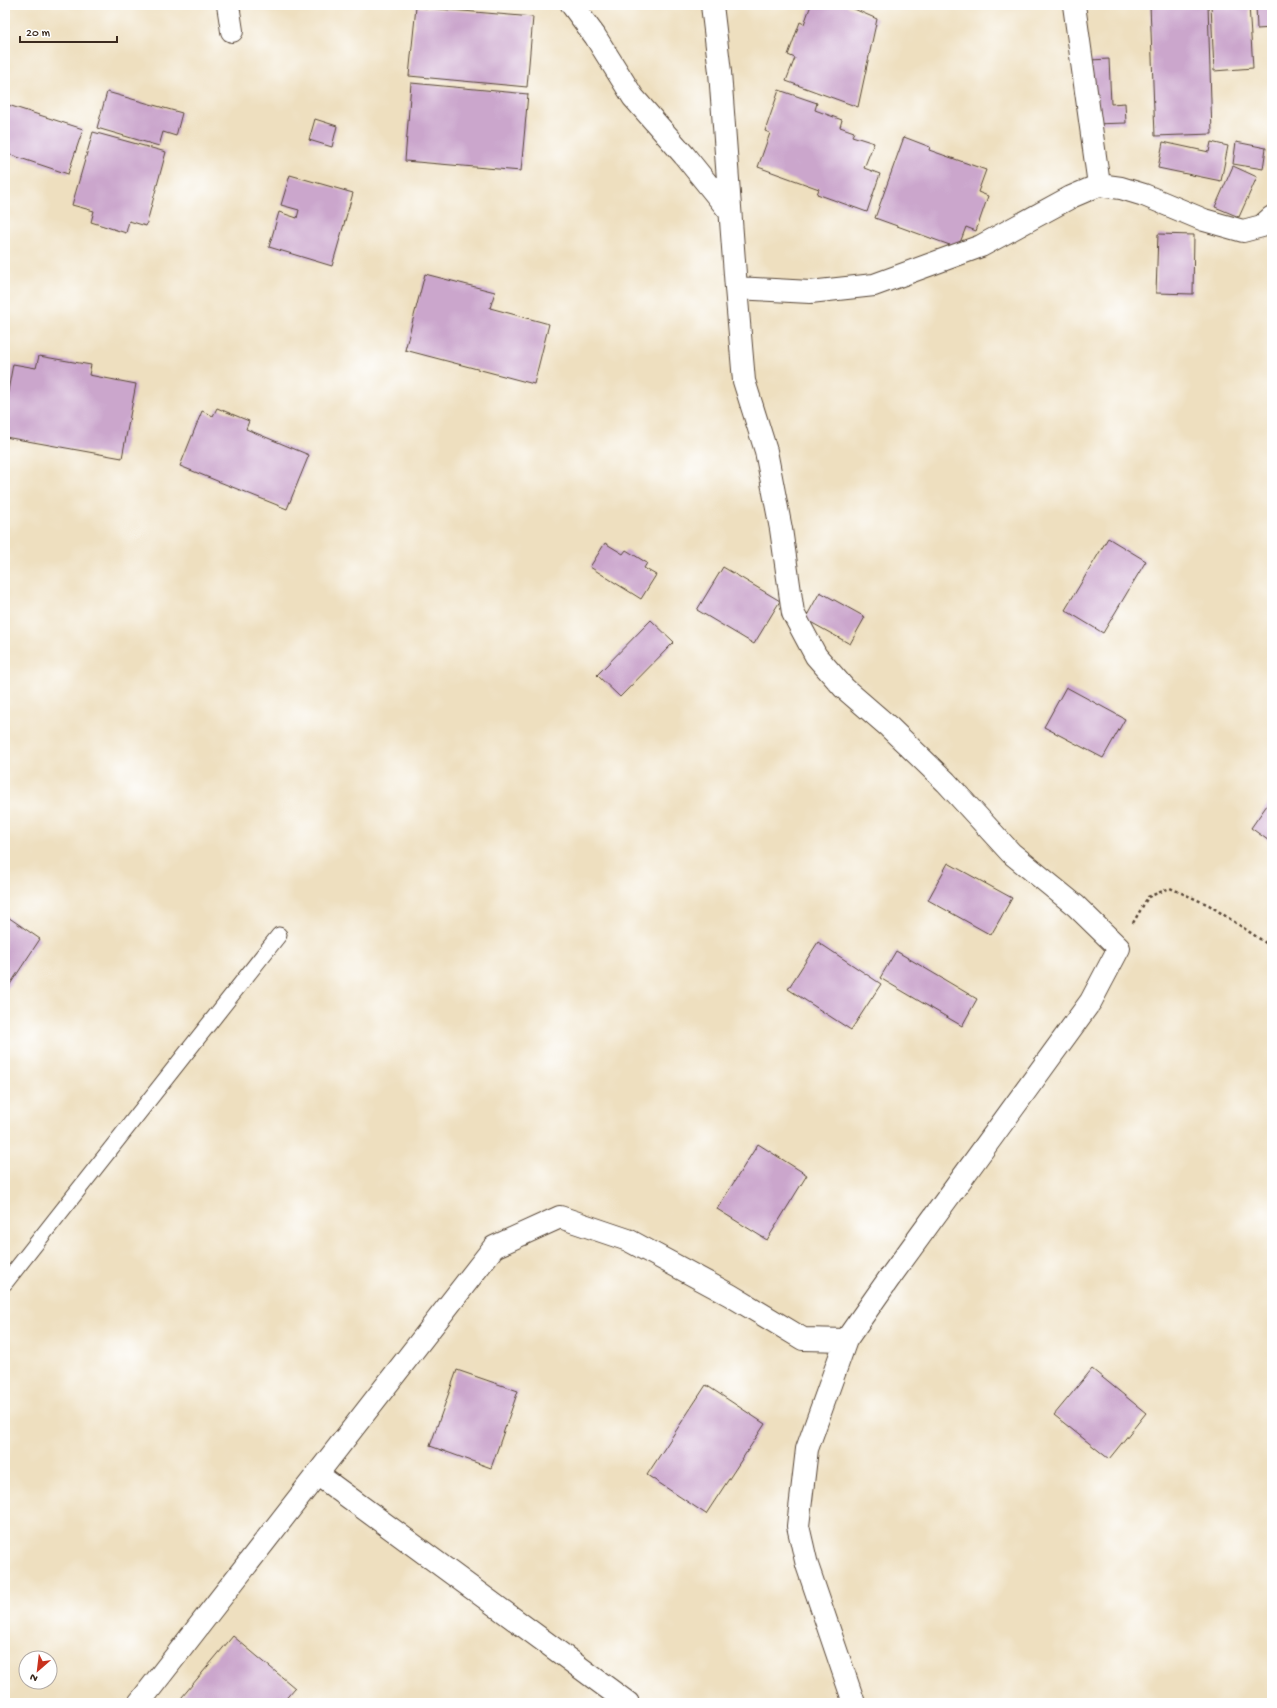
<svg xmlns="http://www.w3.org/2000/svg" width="1277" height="1708" font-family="'Gochi Hand',sans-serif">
	<rect width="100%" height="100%" fill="#fff"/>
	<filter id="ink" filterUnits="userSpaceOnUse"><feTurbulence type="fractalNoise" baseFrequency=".025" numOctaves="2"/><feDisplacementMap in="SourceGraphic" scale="8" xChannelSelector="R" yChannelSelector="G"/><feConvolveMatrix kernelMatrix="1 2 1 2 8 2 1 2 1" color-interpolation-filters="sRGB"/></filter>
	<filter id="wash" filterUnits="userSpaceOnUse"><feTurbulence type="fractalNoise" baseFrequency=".012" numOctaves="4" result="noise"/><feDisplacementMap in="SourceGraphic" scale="16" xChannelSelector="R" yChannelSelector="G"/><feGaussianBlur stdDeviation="0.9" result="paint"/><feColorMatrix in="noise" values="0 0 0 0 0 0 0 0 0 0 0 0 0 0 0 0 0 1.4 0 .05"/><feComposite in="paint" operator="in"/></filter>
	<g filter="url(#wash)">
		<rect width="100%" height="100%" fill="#eedfbf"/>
		<g id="blocks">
			<path fill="#cba6cc" d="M811,5H845L877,19L858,107L786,81L795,58L788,55L800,22L804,24Z
				M1150,5H1208L1212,134L1155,136Z
				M1211,5H1249L1253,68L1214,71Z
				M1256,5H1272V28L1257,29Z
				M416,7L533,17L527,87L409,76Z
				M1109,59L1111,104L1125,103L1126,123L1093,124L1090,60Z
				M411,83L528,94L521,171L405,161Z
				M779,90L817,103L815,110L842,120L840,127L854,132L852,136L874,143L864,168L880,174L867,212L817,194L819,189L758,167L770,133L765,131Z
				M107,92L182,113L176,136L163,132L159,146L97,128Z
				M5,104L83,129L68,174L5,153Z
				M315,119L337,126L332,147L309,140Z
				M93,132L166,152L146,226L129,221L126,233L91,222L94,211L72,205Z
				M904,137L930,147L929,150L986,170L978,192L988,196L976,231L966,227L958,248L875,218Z
				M1163,142L1209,152L1211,142L1228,146L1221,181L1158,168Z
				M1236,142L1266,148L1263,169L1233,164Z
				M1233,166L1257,177L1239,217L1215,207Z
				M290,175L353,193L332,266L269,247L279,212L297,218L299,210L281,205Z
				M1158,234L1194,235L1193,294L1156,293Z
				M425,274L495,292L490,308L549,324L534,384L405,350Z
				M39,356L91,365L89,375L136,384L122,458L5,437V407L13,364L36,368Z
				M217,408L249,421L246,429L309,455L287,509L180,466L202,411L213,416Z
				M1108,538L1146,561L1103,633L1065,610Z
				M605,543L623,554L626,550L647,563L644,568L656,575L641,599L590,567Z
				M723,567L780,601L754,644L697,610Z
				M820,592L865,617L850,644L805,619Z
				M651,620L674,642L620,697L597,675Z
				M1066,687L1125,719L1103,758L1044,727Z
				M1272,798V843L1251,828Z
				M948,863L1012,898L991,935L928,900Z
				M5,915L40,939L5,992Z
				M818,942L881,984L851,1030L788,989Z
				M896,951L977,999L962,1026L880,978Z
				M758,1144L807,1175L767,1240L717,1209Z
				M1092,1369L1146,1413L1109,1459L1054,1415Z
				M457,1370L518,1391L491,1468L430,1446Z
				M706,1385L765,1424L706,1514L647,1475Z
				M233,1636L295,1688L282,1703H177Z"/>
		</g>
	</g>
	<g filter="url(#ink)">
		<use href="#blocks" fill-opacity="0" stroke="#564536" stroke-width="1"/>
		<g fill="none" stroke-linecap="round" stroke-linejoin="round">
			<defs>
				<path id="service" d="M5,1283L279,935"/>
				<path id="minor" d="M228,5L232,31
					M572,5L595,36L633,97L684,155L730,212
					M1074,5L1099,185
					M736,288L810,292L874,285L981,246L1071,197L1099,185L1121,188L1144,195L1204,220L1243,231L1262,226L1272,217
					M846,1340L807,1449L798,1526L807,1565L854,1703
					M317,1474L628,1703
					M139,1703L494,1247L560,1217L628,1240L730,1295L803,1339L846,1340L888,1280L1091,1001L1119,948L1076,906L1011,853L946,782L889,727L844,688L816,656L793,613L781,529L766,451L744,381L736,288L720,72L712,5"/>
			</defs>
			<use href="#service" stroke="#564536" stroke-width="17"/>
			<use href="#minor" stroke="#564536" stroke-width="24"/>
			<path stroke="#564536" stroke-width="2.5" stroke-dasharray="3 3" stroke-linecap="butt" d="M1133,923L1148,897L1170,888L1209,905L1272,947"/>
			<use href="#service" stroke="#fff" stroke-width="15"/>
			<use href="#minor" stroke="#fff" stroke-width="22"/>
		</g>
	</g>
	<rect width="1277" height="1708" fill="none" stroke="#fff" stroke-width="20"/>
	<g transform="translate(38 1670) rotate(208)"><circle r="19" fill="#ffffff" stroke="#b1aaa5"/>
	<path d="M0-3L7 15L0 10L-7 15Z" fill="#c8321e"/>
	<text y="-6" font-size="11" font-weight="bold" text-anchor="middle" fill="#3b2a1e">N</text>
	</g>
	<path d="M20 36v6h97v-6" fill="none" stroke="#3b2a1e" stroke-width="2"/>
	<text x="26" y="36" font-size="12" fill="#3b2a1e" stroke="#ffffff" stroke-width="3" paint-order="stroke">20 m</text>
</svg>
